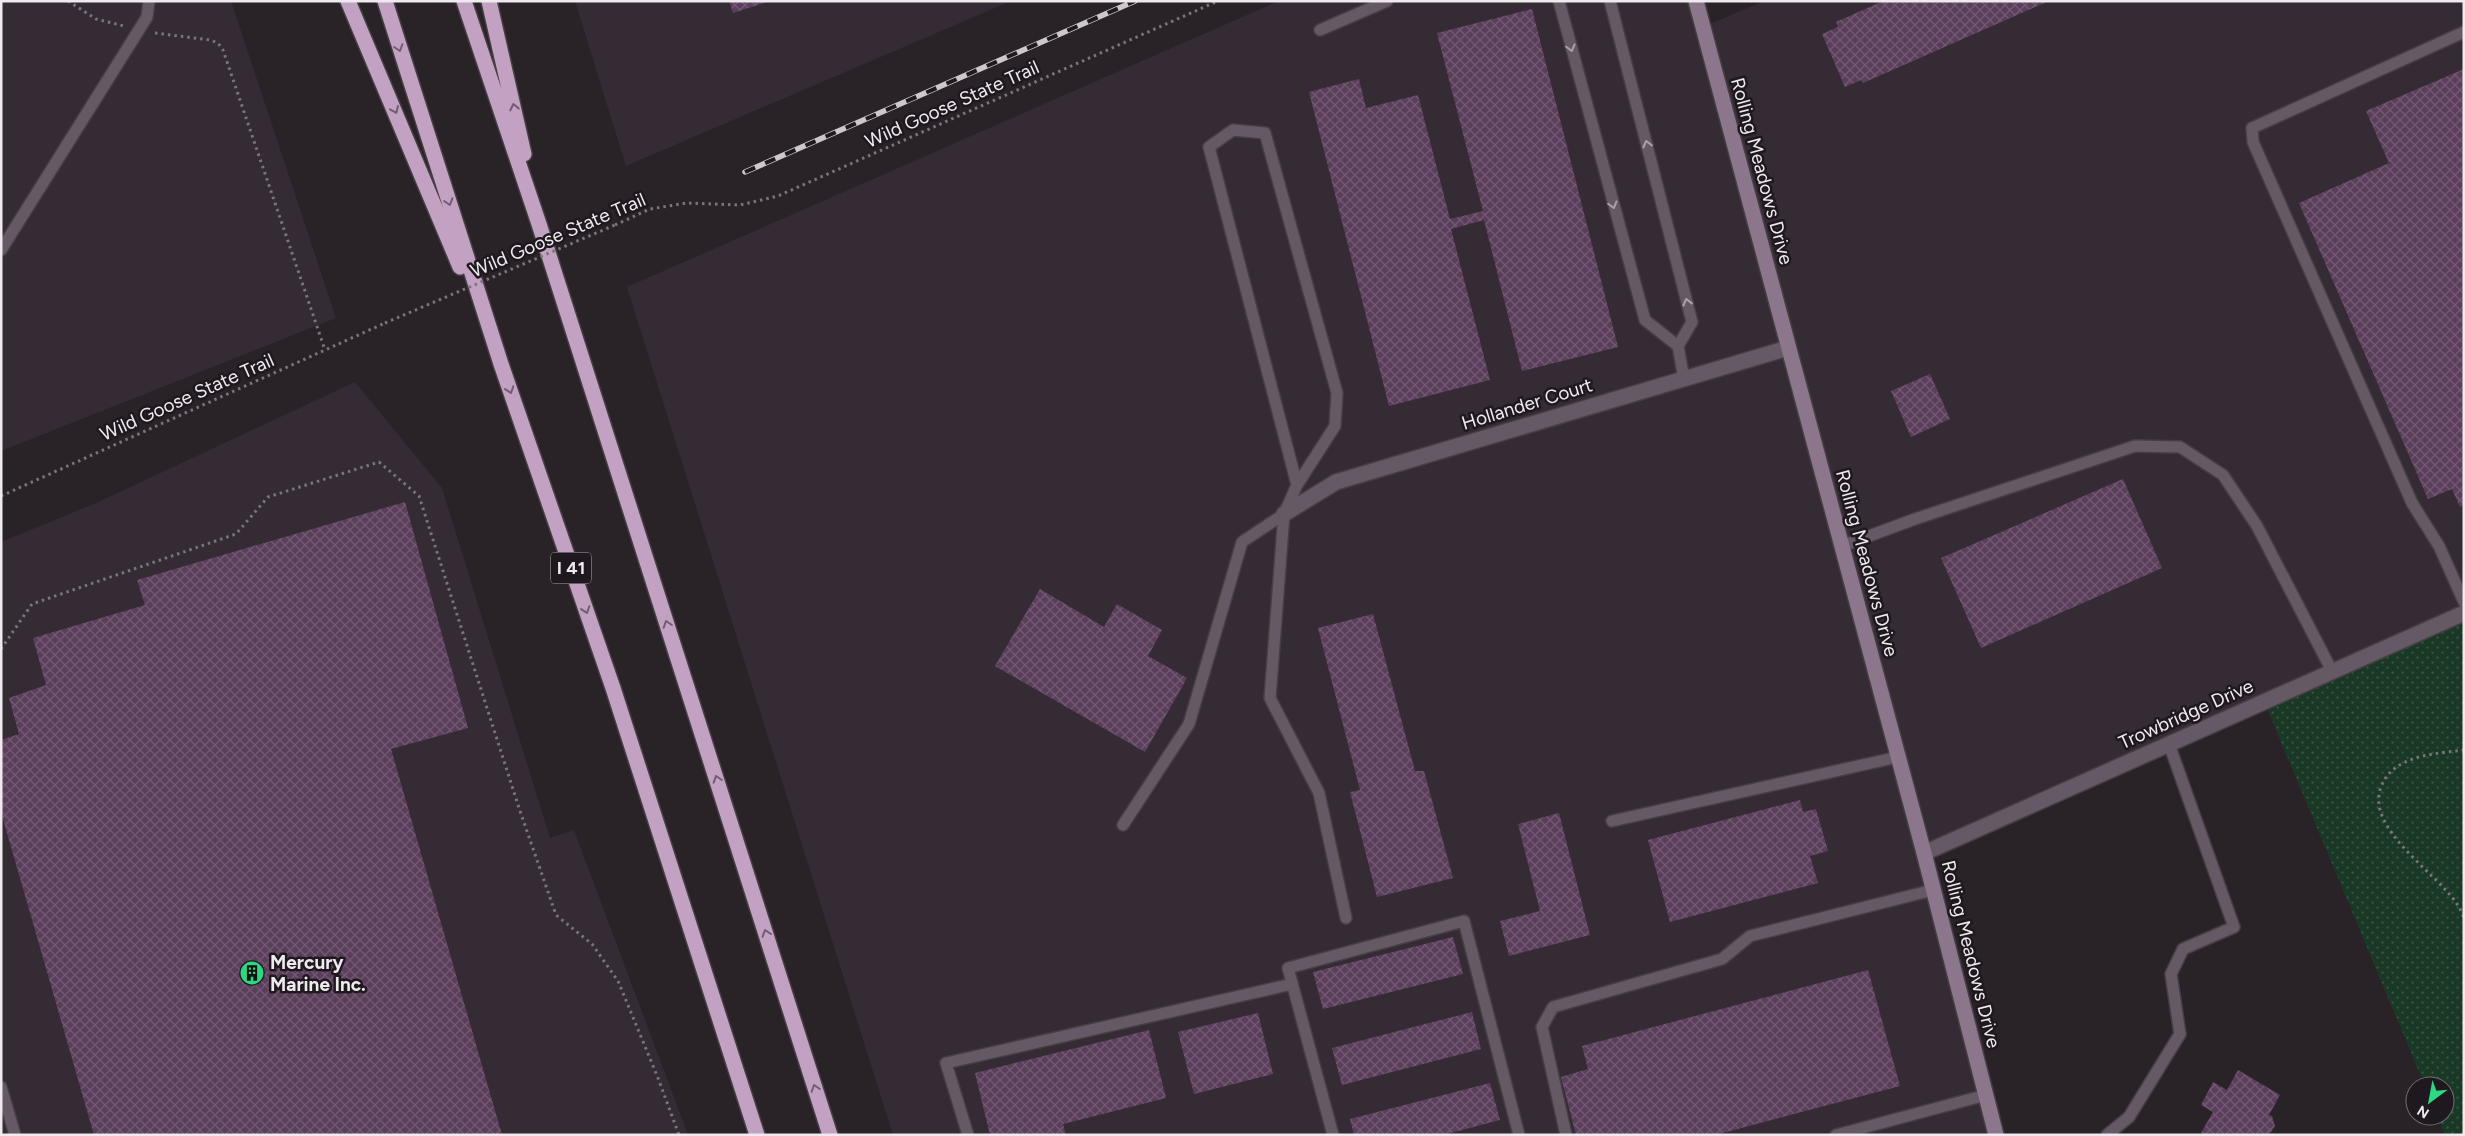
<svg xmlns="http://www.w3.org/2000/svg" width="2465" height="1136" font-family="Figtree,sans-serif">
	<defs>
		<pattern id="grass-dots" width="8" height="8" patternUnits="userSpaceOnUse" patternTransform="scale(1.25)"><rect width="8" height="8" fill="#193926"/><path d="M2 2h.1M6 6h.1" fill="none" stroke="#3b5646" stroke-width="1.8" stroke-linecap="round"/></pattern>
		<pattern id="building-cross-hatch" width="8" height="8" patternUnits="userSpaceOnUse" patternTransform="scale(1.25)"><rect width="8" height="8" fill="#5b3e5b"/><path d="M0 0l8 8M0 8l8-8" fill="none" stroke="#735a73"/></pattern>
	</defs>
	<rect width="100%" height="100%" fill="#292328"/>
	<path fill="#352b35" d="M1,1H231L336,318L1,451Z
		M575,1H1011L626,166Z
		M1279,1H1696L1703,27L1764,1H2464V613L1924,853L1996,1135H893L627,287Z
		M355,382L442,488L550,838L574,830L688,1135H1V542L94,504Z"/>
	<path fill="url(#grass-dots)" d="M2464,613V1135H2445L2437,1116H2445V1086H2425L2264,701Z"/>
	<path fill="url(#building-cross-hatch)" d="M729,1H767V2L733,13Z
		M1883,1H2049L1863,83L1861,80L1845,87L1822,34L1838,27L1836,22Z
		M1532,9L1618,347L1522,371L1484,220L1451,229L1490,380L1389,406L1309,92L1359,79L1366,108L1418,95L1450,219L1483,211L1437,33Z
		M2464,69V505L2460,507L2452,489L2428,499L2299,203L2389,163L2366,111Z
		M1930,374L1950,419L1911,437L1891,391Z
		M2123,479L2162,568L1981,648L1941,558Z
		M405,502L468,728L391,749L502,1135H94L1,812V740L19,734L9,698L46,685L33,638L145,605L137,580Z
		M1040,589L1104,627L1117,604L1162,630L1148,656L1187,678L1145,752L995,666Z
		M1373,614L1415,771H1424L1453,878L1377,897L1350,792L1360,790L1318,628Z
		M1800,800L1803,812L1816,809L1828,851L1810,856L1818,883L1670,922L1648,840Z
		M1559,813L1590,935L1509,956L1500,921L1540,911L1518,824Z
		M1453,937L1463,974L1323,1009L1313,972Z
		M1868,970L1900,1086L1715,1135H1576L1561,1077L1588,1069L1582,1046Z
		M1472,1012L1481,1049L1342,1085L1332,1048Z
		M1258,1013L1273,1074L1194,1094L1178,1032Z
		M1149,1030L1166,1098L1063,1124L1066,1135H990L975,1073Z
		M2238,1070L2280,1095L2269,1115L2272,1116L2275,1126L2269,1135H2203L2201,1133L2213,1112L2201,1105L2213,1082L2227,1090Z
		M1490,1083L1500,1120L1443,1135H1354L1350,1119Z"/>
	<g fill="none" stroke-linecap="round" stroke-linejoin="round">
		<defs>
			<path id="lane" d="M1559,1L1645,320L1678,346
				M1610,1L1692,322L1678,346L1684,379
				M1320,30L1387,1
				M2464,32L2252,128L2253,142L2412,503L2439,546L2464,602
				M1,250L147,17L149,1
				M1297,485L1209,147L1233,130L1265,133L1337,393L1335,426L1297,485L1284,514L1270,698L1319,793L1346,918
				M1842,546L1915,519L2135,446L2180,447L2223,475L2257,526L2332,671
				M1612,821L1898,757
				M1123,825L1189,724L1242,542L1284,514
				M1,1087L15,1135
				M968,1135L946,1063L1292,984
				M1333,1135L1288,968L1464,921L1519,1135
				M1566,1135L1542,1027L1553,1007L1722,959L1750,936L1933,890
				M1836,1135L1986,1095
				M2107,1135L2129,1117L2180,1034L2171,974L2183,949L2234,927L2169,744"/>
			<path id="street" d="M1284,514L1336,482L1788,348
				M1924,853L2464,613"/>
			<path id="secondary" d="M1696,1L1924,853L1996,1135"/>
			<path id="highway" d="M348,1L460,267
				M385,1L501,364L613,688L757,1135
				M464,1L539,224L830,1135
				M489,1L524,154"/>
		</defs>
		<use href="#lane" stroke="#453f44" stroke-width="14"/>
		<use href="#street" stroke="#453f44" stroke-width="18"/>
		<use href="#secondary" stroke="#453f44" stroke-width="18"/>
		<use href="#highway" stroke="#453f44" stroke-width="18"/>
		<path stroke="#7a757a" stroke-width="3" stroke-dasharray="2.5 4" stroke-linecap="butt" d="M68,1L96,19L124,26
			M155,33L210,40L218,43L223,50L325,350
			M615,225L650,209L687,203L740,205L778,196L1218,1
			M1,496L385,323
			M1,649L32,604L236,534L268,497L379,462L419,496L520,811L556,915L592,944L618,981L658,1078L679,1135
			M2464,750C2434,754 2393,755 2381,787C2365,829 2437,873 2457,904C2460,908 2462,913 2464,918"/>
		<use href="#lane" stroke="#665966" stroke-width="11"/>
		<use href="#street" stroke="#665966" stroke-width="15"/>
		<use href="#secondary" stroke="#8b768b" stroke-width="15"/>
		<use href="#highway" stroke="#c2a1c2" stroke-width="15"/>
		<defs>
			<path id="rail" d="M745,172L1135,1"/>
		</defs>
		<use href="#rail" stroke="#ccc8cc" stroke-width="5.5"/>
		<use href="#rail" stroke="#1f191f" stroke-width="4" stroke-dasharray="11" stroke-linecap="butt"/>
		<path stroke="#7a757a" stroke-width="3" stroke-dasharray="2.5 4" stroke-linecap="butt" d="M385,323L615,225"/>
	</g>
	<defs><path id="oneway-chevron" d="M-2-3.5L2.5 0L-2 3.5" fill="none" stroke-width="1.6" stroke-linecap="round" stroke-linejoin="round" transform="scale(1.25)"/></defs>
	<g stroke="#705d70">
		<use href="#oneway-chevron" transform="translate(399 48) rotate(72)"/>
		<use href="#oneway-chevron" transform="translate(514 107) rotate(-102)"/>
		<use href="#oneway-chevron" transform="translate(395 110) rotate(67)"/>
		<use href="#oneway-chevron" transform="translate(449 202) rotate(72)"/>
		<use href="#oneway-chevron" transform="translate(510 390) rotate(71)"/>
		<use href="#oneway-chevron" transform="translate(586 610) rotate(71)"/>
		<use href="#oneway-chevron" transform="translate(667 624) rotate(-108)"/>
		<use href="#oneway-chevron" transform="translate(717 779) rotate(-108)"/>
		<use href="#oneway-chevron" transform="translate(766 933) rotate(-108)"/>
		<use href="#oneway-chevron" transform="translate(815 1088) rotate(-108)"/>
	</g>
	<g stroke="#aaa2aa">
		<use href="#oneway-chevron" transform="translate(1571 48) rotate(75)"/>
		<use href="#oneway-chevron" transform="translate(1647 144) rotate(-104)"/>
		<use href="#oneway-chevron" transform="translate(1613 205) rotate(75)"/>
		<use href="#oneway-chevron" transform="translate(1687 302) rotate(-104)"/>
	</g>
	<defs>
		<symbol id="building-disc" viewBox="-11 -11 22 22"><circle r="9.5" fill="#2ed883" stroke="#1f191f"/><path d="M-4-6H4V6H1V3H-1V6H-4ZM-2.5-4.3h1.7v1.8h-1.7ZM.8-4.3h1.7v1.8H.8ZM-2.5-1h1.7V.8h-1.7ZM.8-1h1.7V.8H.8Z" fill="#111"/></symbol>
	</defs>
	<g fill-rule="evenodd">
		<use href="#building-disc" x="238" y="959" width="28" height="28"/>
	</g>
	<g text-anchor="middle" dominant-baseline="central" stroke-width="5" stroke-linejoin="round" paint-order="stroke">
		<rect fill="#1f191f" stroke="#b0abb0" stroke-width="1" x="551" y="552.5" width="40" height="31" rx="4"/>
		<g font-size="18" font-weight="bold" fill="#eeeaee">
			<text x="571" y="568">I 41</text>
		</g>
		<g font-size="19" fill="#eeeaee" stroke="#1f191f">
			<text transform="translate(952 104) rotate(-24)">Wild Goose State Trail</text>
			<text transform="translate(1762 171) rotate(75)">Rolling Meadows Drive</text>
			<text transform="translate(558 235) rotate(-23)">Wild Goose State Trail</text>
			<text transform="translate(187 397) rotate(-24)">Wild Goose State Trail</text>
			<text transform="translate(1527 404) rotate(-17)">Hollander Court</text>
			<text transform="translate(1867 563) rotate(75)">Rolling Meadows Drive</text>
			<text transform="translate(2186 714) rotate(-24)">Trowbridge Drive</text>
			<text transform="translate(1971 954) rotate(76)">Rolling Meadows Drive</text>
		</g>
		<g font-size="19" font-weight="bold" fill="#eeeaee" stroke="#1f191f" text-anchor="start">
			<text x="270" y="962">Mercury<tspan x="270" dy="22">Marine Inc.</tspan></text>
		</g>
	</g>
	<rect width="2465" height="1136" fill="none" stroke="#eeeaee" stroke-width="5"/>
	<g transform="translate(2430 1101) rotate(212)"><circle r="24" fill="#1f191f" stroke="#726d72"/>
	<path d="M0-4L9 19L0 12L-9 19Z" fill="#2ed883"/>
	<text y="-8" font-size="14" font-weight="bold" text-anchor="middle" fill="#eeeaee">N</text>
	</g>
</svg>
